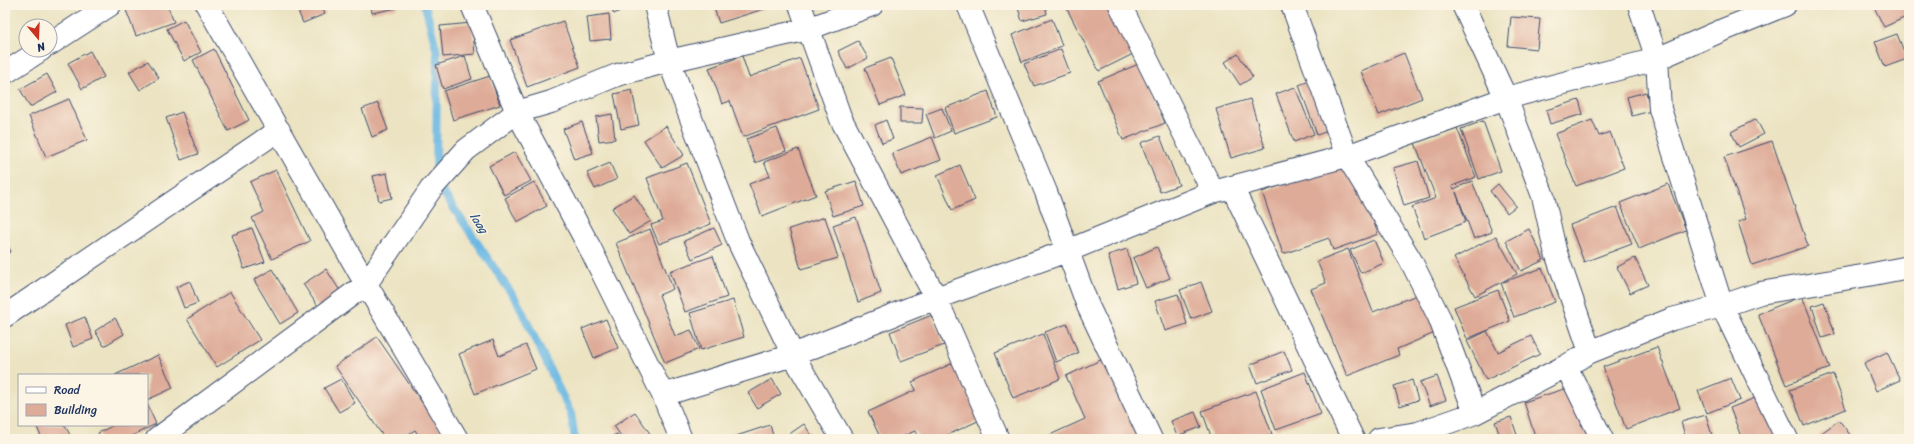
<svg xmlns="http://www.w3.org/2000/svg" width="1914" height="444" font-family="Sriracha,sans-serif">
	<rect width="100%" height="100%" fill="#fcf5e5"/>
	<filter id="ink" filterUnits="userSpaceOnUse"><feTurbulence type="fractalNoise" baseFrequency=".025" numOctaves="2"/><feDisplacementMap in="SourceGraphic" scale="8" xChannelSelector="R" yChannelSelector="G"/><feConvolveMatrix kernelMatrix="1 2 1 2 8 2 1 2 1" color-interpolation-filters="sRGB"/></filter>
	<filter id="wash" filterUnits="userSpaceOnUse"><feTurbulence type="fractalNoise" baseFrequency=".012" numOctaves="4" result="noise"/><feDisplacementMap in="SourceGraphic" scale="16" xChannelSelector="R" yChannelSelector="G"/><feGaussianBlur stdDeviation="0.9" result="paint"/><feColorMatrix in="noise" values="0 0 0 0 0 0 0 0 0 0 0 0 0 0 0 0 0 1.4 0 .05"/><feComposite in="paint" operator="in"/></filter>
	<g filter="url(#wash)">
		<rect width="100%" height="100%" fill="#ebe3c1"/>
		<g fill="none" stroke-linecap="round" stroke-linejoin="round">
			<path stroke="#69b7e3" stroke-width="8" d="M425,5L437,52L436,182L518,303L571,414L575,439"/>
		</g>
		<g id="blocks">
			<path fill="#deab98" d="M124,5H167L174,22L136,36Z
				M310,5H321L325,14L303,23L298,11Z
				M371,5H396L397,8L372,13Z
				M610,5H631L614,14Z
				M713,5H777L719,23Z
				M1017,5H1045L1047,14L1022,21Z
				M1065,5H1110L1135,53L1099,71Z
				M1873,5H1909V23L1906,17L1884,27Z
				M609,14L611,39L590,41L587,17Z
				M1511,17L1540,19L1537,49L1508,46Z
				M1052,19L1062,46L1022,62L1012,35Z
				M184,20L201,52L184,61L167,29Z
				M563,21L580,67L527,87L510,40Z
				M472,23L475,54L443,57L440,26Z
				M1897,34L1907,59L1885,67L1875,42Z
				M858,41L868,58L847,69L838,51Z
				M214,49L249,120L228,131L193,60Z
				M1061,49L1070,73L1034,86L1024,64Z
				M90,51L104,77L82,89L68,63Z
				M1404,53L1422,98L1379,115L1361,71Z
				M1238,54L1253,77L1240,85L1225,62Z
				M465,56L472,79L443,89L436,65Z
				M742,56L749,77L800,58L819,109L743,137L730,101L722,104L709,68Z
				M891,58L906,95L880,105L865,68Z
				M148,61L159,78L140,90L129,72Z
				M1141,63L1165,123L1123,140L1098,81Z
				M47,74L57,92L30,107L20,89Z
				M1325,75L1343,125L1317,135L1299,85Z
				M490,76L500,105L453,120L444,91Z
				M1295,87L1314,134L1294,142L1276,94Z
				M632,90L639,125L621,129L614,94Z
				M988,91L997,117L954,133L945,108Z
				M1646,92L1651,111L1632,116L1627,97Z
				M69,99L87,140L46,157L29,116Z
				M1250,99L1265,148L1231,158L1216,109Z
				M1579,100L1583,114L1550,124L1546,110Z
				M378,103L388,130L372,137L362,109Z
				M900,107L923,108L922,123H900Z
				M942,108L951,131L935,138L926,114Z
				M182,112L198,154L181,160L166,118Z
				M612,114L615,139L599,141L596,117Z
				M1756,119L1764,134L1739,147L1731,132Z
				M886,120L893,139L882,143L875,125Z
				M1592,120L1599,136L1610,132L1624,168L1576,186L1555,134Z
				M1483,121L1501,171L1479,179L1461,129Z
				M582,122L593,153L574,159L563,129Z
				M666,126L684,155L662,168L644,140Z
				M777,128L786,151L755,163L746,139Z
				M1457,128L1476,177L1452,186L1454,189L1472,181L1492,232L1474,239L1456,192L1466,222L1424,238L1412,207L1436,198L1415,143Z
				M1160,136L1179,185L1160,192L1141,143Z
				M932,137L941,160L901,175L892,153Z
				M1772,141L1808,246L1752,265L1738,222L1746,219L1724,157Z
				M798,149L816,195L762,216L749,184L770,176L764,162Z
				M515,152L531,181L504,195L489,166Z
				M1352,161L1378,234L1333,250L1329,238L1283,254L1262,192Z
				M1418,161L1429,198L1404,206L1393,168Z
				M610,163L617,179L595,189L587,173Z
				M687,163L711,224L659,244L651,225L663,221L647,178Z
				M960,165L975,200L952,210L937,175Z
				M276,170L310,241L272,259L252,218L264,212L250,182Z
				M387,173L392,198L379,201L373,176Z
				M856,181L864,206L833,216L825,191Z
				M534,182L547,206L517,222L505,198Z
				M1498,184L1516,206L1507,213L1490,191Z
				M1668,184L1686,230L1639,249L1620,203Z
				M634,195L651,221L629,234L612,208Z
				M1617,207L1632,244L1584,262L1570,225Z
				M825,217L838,258L801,269L789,229Z
				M856,217L881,293L858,302L833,225Z
				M252,228L265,262L244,269L232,235Z
				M714,228L722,245L692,259L684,241Z
				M650,229L673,289L659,295L675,336L691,330L699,349L665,363L616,243Z
				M1529,229L1544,260L1521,271L1506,241Z
				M1496,236L1517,274L1475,296L1454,258Z
				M5,238L11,252L5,254Z
				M1374,240L1384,263L1361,273L1350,250Z
				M1157,247L1170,278L1146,288L1133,258Z
				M1127,249L1136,283L1118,289L1108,255Z
				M1348,249L1373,312L1422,293L1437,332L1397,349L1399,355L1347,376L1311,289L1326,283L1317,261Z
				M713,256L727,297L685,312L670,271Z
				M1635,258L1648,285L1630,293L1617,267Z
				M1542,268L1555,302L1514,317L1501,283Z
				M272,269L298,313L280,324L254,280Z
				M326,269L344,297L321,311L303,284Z
				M190,281L198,303L184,308L176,287Z
				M1201,282L1212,311L1191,319L1180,290Z
				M1498,290L1510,321L1467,339L1454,307Z
				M230,292L260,340L217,367L187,319Z
				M1178,294L1187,324L1165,331L1155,301Z
				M1802,296L1830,368L1786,385L1758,314Z
				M733,300L744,337L701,350L690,313Z
				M1824,302L1835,334L1822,338L1812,306Z
				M932,315L944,345L901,361L890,332Z
				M85,317L93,339L73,347L65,325Z
				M115,318L124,334L104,346L95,331Z
				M606,319L618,348L594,358L582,329Z
				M1067,324L1078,353L1056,362L1045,332Z
				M1487,331L1498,352L1531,336L1540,354L1486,380L1467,341Z
				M1043,334L1060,379L1013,398L995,353Z
				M377,337L447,439H421L415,430L401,439H385L335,366Z
				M493,340L499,356L526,345L536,369L475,394L459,354Z
				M1657,347L1680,408L1626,429L1603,367Z
				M1284,351L1292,370L1257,383L1250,365Z
				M1887,352L1900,380L1876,391L1864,363Z
				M158,355L173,388L147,400V375H115Z
				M1105,358L1142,439H1041L1085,419L1066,376Z
				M953,363L980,420L939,439H919L915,431L897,439H881L868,412L916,390L912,382Z
				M1305,372L1321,414L1276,430L1261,389Z
				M1833,374L1846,409L1804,426L1790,390Z
				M1437,376L1446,400L1430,406L1420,382Z
				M1731,378L1740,400L1707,413L1698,391Z
				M341,379L355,403L339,412L324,388Z
				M772,379L781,394L757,408L748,393Z
				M1412,380L1418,400L1400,406L1394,386Z
				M1570,387L1582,426L1596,421L1601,439H1536L1524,402Z
				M1256,391L1272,434L1259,439H1212L1202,411Z
				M1765,394L1783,439H1742L1730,408Z
				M147,404L156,424L125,439H101L98,433L114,425H147Z
				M635,412L651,435L646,439H623L614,426Z
				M1195,412L1201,427L1177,436L1171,421Z
				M1706,415L1713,439H1686L1681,422Z
				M1511,417L1518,438L1501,439L1495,422Z
				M1839,420L1853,439H1822L1819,435Z
				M804,424L814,439H782Z
				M36,425H65L72,439H42Z
				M770,425L774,439H727Z
				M617,434L619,439H605Z"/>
		</g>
	</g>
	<g filter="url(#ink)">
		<use href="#blocks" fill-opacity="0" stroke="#3a4a6d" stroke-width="1"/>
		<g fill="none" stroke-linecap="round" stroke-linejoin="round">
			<defs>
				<path id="minor" d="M207,5L366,284L457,439
					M472,5L517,112L591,250L663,395L681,439
					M655,5L669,61L738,241L793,355L842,439
					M800,5L841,119L936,298L998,439
					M968,5L1046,192L1088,306L1151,439
					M1120,5L1213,192
					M1292,5L1347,156L1410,259L1439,317L1475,413
					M1463,5L1506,98L1543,196L1555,250L1590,352
					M1639,5L1657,59L1660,109L1722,306L1787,439
					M50,44L110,5
					M5,73L41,50
					M1232,187L1353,439
					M5,316L279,130
					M1566,366L1602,439
					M663,395L793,355L936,298L1067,251L1213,192L1347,156L1506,98L1657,59L1723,30L1785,5
					M157,439L366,284L431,189L466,150L517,112L551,102L617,75L669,61L808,29L872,5
					M1379,439L1418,433L1475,413L1566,366L1590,352L1672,319L1722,306L1760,293L1868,275L1909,267"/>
			</defs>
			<use href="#minor" stroke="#3a4a6d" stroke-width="24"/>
			<use href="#minor" stroke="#fff" stroke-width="22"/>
		</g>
	</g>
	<g text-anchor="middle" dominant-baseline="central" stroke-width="3" stroke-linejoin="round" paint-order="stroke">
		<g font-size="12" font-style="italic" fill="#325886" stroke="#fcf5e5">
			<text transform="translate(479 223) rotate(56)">laag</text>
		</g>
	</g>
	<rect width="1914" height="444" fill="none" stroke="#fcf5e5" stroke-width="20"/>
	<rect x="18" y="374" width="130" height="52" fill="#fcf5e5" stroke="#a2a6af"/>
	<rect x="26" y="387" width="20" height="6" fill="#ffffff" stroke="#a2a6af"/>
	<text x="54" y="394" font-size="12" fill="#1b2f5e">Road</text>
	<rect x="26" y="404" width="20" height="12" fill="#deab98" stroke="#a2a6af"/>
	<text x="54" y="414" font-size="12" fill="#1b2f5e">Building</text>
	<g transform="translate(38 38) rotate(161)"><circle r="19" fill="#fcf5e5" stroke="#a2a6af"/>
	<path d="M0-3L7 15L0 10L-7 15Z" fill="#c8321e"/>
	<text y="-6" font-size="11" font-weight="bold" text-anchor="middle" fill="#1b2f5e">N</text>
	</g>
</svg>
